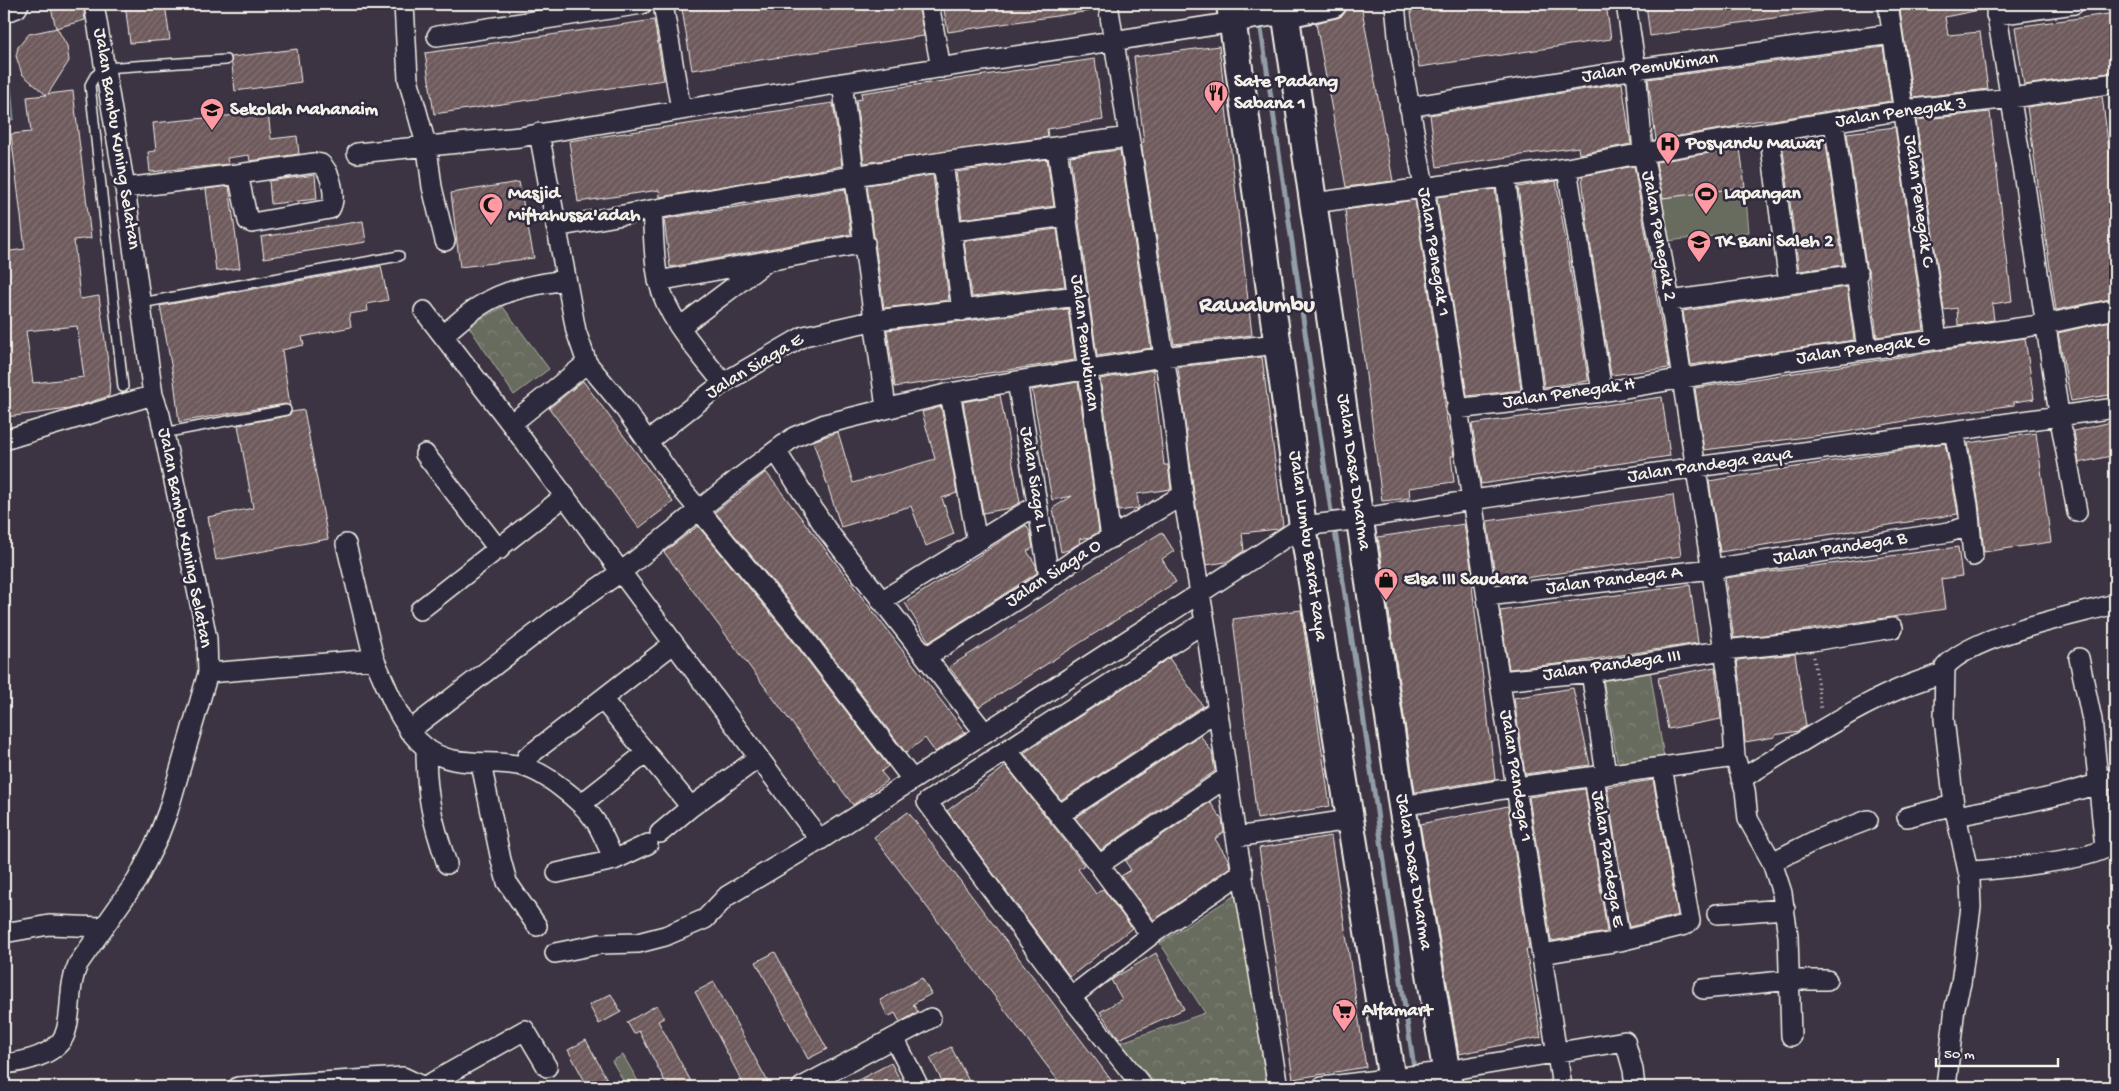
<svg xmlns="http://www.w3.org/2000/svg" width="2119" height="1091" font-family="'Gochi Hand',sans-serif">
	<defs>
		<pattern id="park-crowns" width="20" height="18" patternUnits="userSpaceOnUse" patternTransform="scale(1.25)"><rect width="20" height="18" fill="#686c5e"/><path d="M2 6a3 3 0 1 1 6 0M12 15a3 3 0 1 1 6 0" fill="none" stroke="#7e8175"/></pattern>
		<pattern id="water-ripples" width="26" height="14" patternUnits="userSpaceOnUse" patternTransform="scale(1.25)"><rect width="26" height="14" fill="#51667c"/><path d="M2 4q2-2 4 0t4 0M15 11q2-2 4 0t4 0" fill="none" stroke="#6b7c8f"/></pattern>
		<pattern id="building-hatch" width="6" height="6" patternUnits="userSpaceOnUse" patternTransform="scale(1.25)"><rect width="6" height="6" fill="#6e5a5c"/><path d="M-1 1l2-2M0 6l6-6M5 7l2-2" fill="none" stroke="#837273"/></pattern>
	</defs>
	<rect width="100%" height="100%" fill="#3c3443"/>
	<filter id="ink" filterUnits="userSpaceOnUse"><feTurbulence type="fractalNoise" baseFrequency=".02" numOctaves="2"/><feDisplacementMap in="SourceGraphic" scale="10" xChannelSelector="R" yChannelSelector="G"/><feConvolveMatrix kernelMatrix="1 2 1 2 8 2 1 2 1" color-interpolation-filters="sRGB"/></filter>
	<g filter="url(#ink)">
		<path fill="#686c5e" stroke="#aeaea3" d="M1745,187L1749,232L1667,241L1662,198Z
			M623,1055L638,1081L627,1087L612,1061Z"/>
		<path fill="url(#park-crowns)" stroke="#aeaea3" d="M503,307L549,369L514,395L468,325Z
			M1650,670L1664,758L1618,766L1603,678Z
			M1237,894L1266,1082L1241,1087H1159L1119,1043L1205,1013L1160,943Z"/>
		<path fill="url(#water-ripples)" stroke="#929ea7" d="M7,45L14,119L4,123V46Z"/>
		<g fill="none" stroke-linecap="round" stroke-linejoin="round">
			<path stroke="#b3b9bd" stroke-width="1" d="M4,64L9,114L4,118"/>
			<path stroke="#929ea7" stroke-width="5" d="M1256,4L1258,14
				M1260,22L1332,518
				M1334,526C1365,713 1388,901 1417,1087"/>
		</g>
		<path fill="url(#building-hatch)" stroke="#f4f1e8" fill-rule="evenodd" d="M50,4H83L85,20L56,28Z
			M125,4H165L170,40L130,43Z
			M723,4H918L924,36L692,70L682,9Z
			M943,4H1090V11L948,32Z
			M1348,4H1361L1393,181L1346,187L1316,23L1343,15Z
			M1430,4H1606L1611,39L1419,67L1410,6Z
			M1646,4H1821L1822,11L1650,36Z
			M1899,4H1979V10L1945,17L1948,35L1980,32L1988,89L1913,98Z
			M2115,13V72L2024,85L2015,27Z
			M654,20L664,80L434,114L425,53Z
			M57,28L67,46L69,61L48,94L73,91L91,238L74,240L80,299L99,296L110,377L109,396L69,409L6,417L4,390V252L25,249L11,134L31,132L27,97L46,95L22,74L16,56L18,47L29,34ZM77,326L84,377L33,383L26,331Z
			M1219,46L1252,335L1174,344L1141,142H1144L1134,57Z
			M1883,47L1891,101L1773,120H1762L1738,124V126L1656,140L1648,79Z
			M297,49L301,82L235,91L231,57Z
			M1095,59L1103,120L1047,129L1048,137L864,163L856,100L862,99L861,93Z
			M1622,83L1631,144L1579,154L1578,147L1437,167L1430,115Z
			M2102,96L2115,195V298L2056,310L2027,107Z
			M833,103L842,166L660,197L659,190L578,202L569,141Z
			M268,112L271,139L297,136L299,154L250,161L249,155L227,158L228,164L150,172L148,152L156,151L153,123Z
			M1990,112L2012,301L1992,304L1994,320L1958,325L1957,308L1944,310L1916,120Z
			M1895,127L1924,330L1877,337L1869,272L1866,267L1847,133Z
			M1825,136L1843,265L1799,271L1782,142Z
			M1740,148L1745,187L1663,198L1656,162Z
			M1120,150L1151,348L1097,356L1070,156Z
			M1047,159L1054,206L962,219L956,172Z
			M1634,166L1669,368L1611,375L1587,222L1582,176Z
			M315,175L317,199L271,204L269,181Z
			M933,175L949,300L884,308L867,185Z
			M1556,181L1588,378V381L1544,387L1518,187Z
			M519,182L534,258L460,267L451,193Z
			M229,186L240,268L216,271L206,189Z
			M845,189L851,234L670,267L664,219Z
			M1495,189L1521,390L1467,396L1437,197Z
			M1415,200L1445,401V411L1454,456H1451L1454,482L1409,488L1410,498L1382,501L1345,210Z
			M363,221L366,242L264,258L261,237Z
			M1057,229L1065,286L972,297L964,241Z
			M381,266L388,300L367,304L368,311L349,314L351,327L302,337L304,345L282,350L290,406L285,404L179,422L174,380L160,306Z
			M1847,287L1854,340L1691,365L1683,311Z
			M1068,309L1075,360L895,387L887,330Z
			M2115,320V394L2071,401L2058,333Z
			M2025,338L2034,399L2014,402V405L1931,416L1846,432L1704,450L1695,388Z
			M1262,357L1283,526L1278,529L1242,533L1244,551L1226,562L1206,565L1194,493L1178,367Z
			M1153,370L1164,465H1168L1171,489L1137,494L1139,508L1119,511L1100,379Z
			M583,381L673,502L639,528L549,408Z
			M1078,382L1099,532L1090,537L1079,539L1080,543L1068,550L1061,552L1053,508L1072,496L1052,500L1032,390Z
			M1000,395L1020,502L1010,508L983,513L963,402Z
			M1662,397L1670,456L1481,484L1472,424Z
			M941,407L957,493L942,498L954,534L926,546L911,506L841,527L813,441L838,432L853,483L935,459L922,412Z
			M304,410L328,539L216,560L208,517L253,508L238,425L287,416L292,412Z
			M2115,421V455L2079,463L2074,431Z
			M2036,433L2051,542L1984,552L1979,504L1968,443Z
			M1945,443L1958,514L1720,552L1709,481Z
			M766,472L890,634L965,732L935,752L925,738L906,753L806,621L715,512Z
			M1673,495L1681,556L1496,582L1487,521Z
			M1464,524L1474,585L1472,586L1495,779L1415,792L1378,537Z
			M1026,525L1030,532L1033,548L1027,551L1036,565L1037,573L929,642L905,603Z
			M698,526L788,635L888,766L881,772L888,780L853,805L664,552Z
			M1162,532L1174,551L1162,559L1176,582L979,707L949,667Z
			M1958,547L1962,576L1941,579L1945,609L1792,632L1734,638L1725,578Z
			M1690,585L1698,643L1576,662L1509,669L1500,611Z
			M1301,610L1330,806L1257,819L1233,619Z
			M1795,654L1806,726L1798,731L1775,735V737L1745,742L1737,660Z
			M1169,658L1203,706L1061,800L1024,753Z
			M1715,667L1721,719L1668,729L1658,678Z
			M1573,688L1590,765L1525,774L1514,698Z
			M1200,735L1212,752L1215,771L1101,850L1075,818Z
			M1006,766L1084,865L1078,869L1096,894L1103,889L1132,928L1070,977L947,811Z
			M1653,780L1678,915L1629,927L1607,787Z
			M1585,789L1607,932L1551,941L1529,797Z
			M1210,802L1222,820L1224,832L1215,839L1228,859L1230,867L1154,920L1121,876L1131,870L1125,861Z
			M1508,806L1529,949H1526L1541,1037L1459,1054L1420,824Z
			M908,812L1100,1065L1116,1087H1063L970,964L874,837Z
			M1331,836L1366,1067L1293,1079L1259,848Z
			M775,952L827,1049L808,1059L756,962Z
			M1156,953L1184,1009L1119,1039L1100,1012L1122,999L1111,980Z
			M922,978L931,994L913,1004L918,1012L900,1022L895,1013L888,1017L880,1000Z
			M714,982L768,1082L757,1087H745L695,992Z
			M611,994L621,1012L599,1024L589,1005Z
			M657,1005L664,1018L658,1021L694,1087H668L639,1031L634,1034L627,1022Z
			M586,1040L611,1087H588L568,1050Z
			M951,1047L972,1087H945L930,1058Z
			M891,1063L904,1087H845Z"/>
		<g fill="none" stroke-linecap="round" stroke-linejoin="round">
			<defs>
				<path id="lane" d="M141,303L399,256
					M123,387L90,85L95,76L104,68L226,60
					M163,433L286,410"/>
				<path id="street" d="M404,4L408,79L427,148L432,187L445,241
					M663,4L681,110
					M929,4L941,68
					M1108,4L1173,413L1183,495L1205,622L1236,837L1278,1087
					M1395,4L1399,46L1424,187L1562,1087
					M1626,4L1636,69L1643,153L1670,301L1730,689L1735,757L1745,790L1748,819L1772,862L1782,893L1788,936L1791,1036
					M1888,4L1937,339
					M1995,4L2025,185L2059,414L2077,512
					M4,13L17,8L19,4
					M1996,15L2074,4
					M437,36L642,4
					M842,83L886,408
					M1409,107L1636,69L1892,34
					M1834,123L1867,349
					M1769,132L1789,284
					M1057,148L1111,538
					M357,153L520,137L842,83L1286,14
					M943,162L962,311
					M314,163L321,164C331,172 337,198 330,209L252,223L248,221L238,174Z
					M1567,168L1602,392
					M1505,176L1534,401
					M125,188L238,174
					M1314,203L1567,168L1643,153L1904,110L2011,98L2115,83
					M652,210C654,233 653,260 659,283C668,321 700,353 723,383
					M556,227L745,193L943,162L1129,137
					M953,231L1067,216
					M658,281L865,243
					M1670,301L1858,274
					M424,311L511,424L820,840
					M680,327L765,263
					M443,335C456,325 468,312 483,304C507,289 537,284 565,280
					M587,363L622,405L675,481L797,628L911,778
					M1017,381L1049,577
					M950,393L977,542
					M1456,409L1602,392L1779,362L2046,324L2115,309
					M511,424L587,363L576,331L539,133
					M1954,431L1968,505L1973,556
					M4,440L153,395
					M648,441L723,383L804,336L876,320L1078,296
					M776,451L826,529L985,733
					M425,454L499,550
					M1487,596L1711,569L1949,532L1969,526
					M881,601L1037,505
					M420,610L565,496
					M926,657L1035,588L1081,555L1183,495
					M374,659C388,688 399,726 425,747C449,768 488,760 517,765C542,769 582,801 596,822C603,834 608,847 614,860L648,844
					M1591,672L1606,775
					M208,673L374,659L346,544
					M1500,681L1591,672L1724,650L1812,641L1893,628
					M602,699L691,807L758,758
					M409,731L573,605L621,572L739,478L794,437L825,424L950,393L1017,381L1163,357L1277,344
					M426,748C426,795 432,821 447,864
					M1007,750L1099,865L1151,935
					M527,757L673,644
					M481,764L501,860L507,882L537,926
					M1594,777L1620,941
					M1741,779C1805,741 1873,692 1945,673
					M589,798L646,753
					M1402,806L1516,787L1735,757
					M1059,815L1216,711
					M1956,816C2007,806 2067,797 2115,777
					M1907,817L1954,805
					M660,833L691,807
					M1236,837L1349,820
					M1772,862L1818,839L1868,820
					M1099,865L1227,777
					M1968,871C1991,870 2091,860 2105,848L2092,720L2079,658
					M557,873L614,860
					M1717,914L1785,909
					M4,933L49,925L102,927
					M555,953L600,944L638,943L665,936L705,919L727,896L820,840L1303,526L1345,521L1472,500L1697,467L2115,408
					M1542,954L1620,941L1685,925L1690,921L1662,767
					M1703,989L1791,980H1827
					M1071,997L1151,935L1243,872
					M894,1038L919,1087
					M4,1064C23,1062 57,1055 65,1034C73,1013 67,988 78,964L137,880L157,840L168,811L208,673L207,639L202,613L160,415L153,395L125,188L94,4
					M238,1087L403,1077L424,1087
					M424,1087L525,1030L547,1067
					M802,1087L931,1018
					M1143,1087L1071,997L927,802L1205,622
					M1322,1087L1434,1073L1625,1041L1633,1070L1635,1087
					M1946,1087L1955,1007L1961,983L1971,907L1970,881L1954,805L1944,719L1945,667C1971,636 2074,615 2115,604"/>
				<path id="secondary" d="M1230,4L1303,526L1393,1087
					M1284,4L1402,806L1449,1087
					M1286,14L1333,4"/>
			</defs>
			<use href="#lane" stroke="#f4f1e8" stroke-width="12"/>
			<use href="#street" stroke="#f4f1e8" stroke-width="22"/>
			<use href="#secondary" stroke="#f4f1e8" stroke-width="30"/>
			<path stroke="#f4f1e8" stroke-width="3" stroke-dasharray="1 4" stroke-linecap="butt" d="M1814,657L1821,710"/>
			<use href="#lane" stroke="#2f2a3d" stroke-width="9"/>
			<use href="#street" stroke="#2f2a3d" stroke-width="19"/>
			<use href="#secondary" stroke="#2f2a3d" stroke-width="26"/>
		</g>
	</g>
	<defs>
		<symbol id="restaurant-pin" viewBox="-11 -11 22 30"><path d="M0 17L-7.5 6A9.5 9.5 0 1 1 7.5 6Z" fill="#ff9aa2" stroke="#2f2a3d"/><path d="M-5-6h1v4h1v-4h1v4h1v-4h1v5L-1.5 .5V6h-2V.5L-5-1ZM5-6V6H3V1.5H1.5Q1.5-4 5-6Z" fill="#111"/></symbol>
		<symbol id="school-pin" viewBox="-11 -11 22 30"><path d="M0 17L-7.5 6A9.5 9.5 0 1 1 7.5 6Z" fill="#ff9aa2" stroke="#2f2a3d"/><path d="M0-5L7-2L0 1L-7-2ZM-4 1L0 2.5L4 1V4Q0 6-4 4Z" fill="#111"/></symbol>
		<symbol id="hospital-pin" viewBox="-11 -11 22 30"><path d="M0 17L-7.5 6A9.5 9.5 0 1 1 7.5 6Z" fill="#ff9aa2" stroke="#2f2a3d"/><path d="M-5-5h3v3.5h4V-5h3V5h-3V1.5h-4V5h-3Z" fill="#111"/></symbol>
		<symbol id="stadium-pin" viewBox="-11 -11 22 30"><path d="M0 17L-7.5 6A9.5 9.5 0 1 1 7.5 6Z" fill="#ff9aa2" stroke="#2f2a3d"/><path d="M0-5a6.5 5 0 1 0 0 10a6.5 5 0 1 0 0-10ZM-3.5-1.8h7v3.6h-7Z" fill="#111"/></symbol>
		<symbol id="mosque-pin" viewBox="-11 -11 22 30"><path d="M0 17L-7.5 6A9.5 9.5 0 1 1 7.5 6Z" fill="#ff9aa2" stroke="#2f2a3d"/><path d="M3.5-4.9A6 6 0 1 0 3.5 4.9A5 5 0 1 1 3.5-4.9Z" fill="#111"/></symbol>
		<symbol id="shop-pin" viewBox="-11 -11 22 30"><path d="M0 17L-7.5 6A9.5 9.5 0 1 1 7.5 6Z" fill="#ff9aa2" stroke="#2f2a3d"/><path d="M-5-2.5h2.3a2.7 3.5 0 0 1 5.4 0H5L5.5 6h-11ZM-1.5-2.5h3a1.5 2.3 0 0 0-3 0Z" fill="#111"/></symbol>
		<symbol id="supermarket-pin" viewBox="-11 -11 22 30"><path d="M0 17L-7.5 6A9.5 9.5 0 1 1 7.5 6Z" fill="#ff9aa2" stroke="#2f2a3d"/><path d="M-6-5.5h2.5l.6 2H6L4.5 2H-2.5L-4.4-4H-6ZM-1.5 3.2a1.3 1.3 0 1 0 .1 0ZM3 3.2a1.3 1.3 0 1 0 .1 0Z" fill="#111"/></symbol>
	</defs>
	<g fill-rule="evenodd">
		<use href="#restaurant-pin" x="1202" y="79" width="28" height="38"/>
		<use href="#school-pin" x="198" y="96" width="28" height="38"/>
		<use href="#hospital-pin" x="1654" y="130" width="28" height="38"/>
		<use href="#stadium-pin" x="1692" y="180" width="28" height="38"/>
		<use href="#mosque-pin" x="477" y="191" width="28" height="38"/>
		<use href="#school-pin" x="1685" y="228" width="28" height="38"/>
		<use href="#shop-pin" x="1372" y="566" width="28" height="38"/>
		<use href="#supermarket-pin" x="1330" y="997" width="28" height="38"/>
	</g>
	<g text-anchor="middle" dominant-baseline="central" stroke-width="5" stroke-linejoin="round" paint-order="stroke">
		<g font-size="19" fill="#f4f1e8" stroke="#2f2a3d">
			<text transform="translate(1650 68) rotate(-8)">Jalan Pemukiman</text>
			<text transform="translate(1901 113) rotate(-8)">Jalan Penegak 3</text>
			<text transform="translate(116 139) rotate(81)">Jalan Bambu Kuning Selatan</text>
			<text transform="translate(1918 201) rotate(82)">Jalan Penegak C</text>
			<text transform="translate(1658 236) rotate(80)">Jalan Penegak 2</text>
			<text transform="translate(1433 252) rotate(81)">Jalan Penegak 1</text>
			<text transform="translate(1084 343) rotate(83)">Jalan Pemukiman</text>
			<text transform="translate(1863 350) rotate(-8)">Jalan Penegak G</text>
			<text transform="translate(755 367) rotate(-31)">Jalan Siaga E</text>
			<text transform="translate(1569 394) rotate(-8)">Jalan Penegak H</text>
			<text transform="translate(1710 466) rotate(-8)">Jalan Pandega Raya</text>
			<text transform="translate(1353 472) rotate(82)">Jalan Dasa Dharma</text>
			<text transform="translate(1033 479) rotate(81)">Jalan Siaga L</text>
			<text transform="translate(184 538) rotate(79)">Jalan Bambu Kuning Selatan</text>
			<text transform="translate(1307 546) rotate(82)">Jalan Lumbu Barat Raya</text>
			<text transform="translate(1840 549) rotate(-9)">Jalan Pandega B</text>
			<text transform="translate(1054 574) rotate(-33)">Jalan Siaga O</text>
			<text transform="translate(1614 581) rotate(-7)">Jalan Pandega A</text>
			<text transform="translate(1612 666) rotate(-8)">Jalan Pandega III</text>
			<text transform="translate(1515 776) rotate(81)">Jalan Pandega 1</text>
			<text transform="translate(1607 859) rotate(81)">Jalan Pandega E</text>
			<text transform="translate(1413 872) rotate(81)">Jalan Dasa Dharma</text>
		</g>
		<g font-size="19" font-weight="bold" fill="#f4f1e8" stroke="#2f2a3d" text-anchor="start">
			<text x="1234" y="82">Sate Padang<tspan x="1234" dy="22">Sabana 1</tspan></text>
			<text x="230" y="110">Sekolah Mahanaim</text>
			<text x="1686" y="144">Posyandu Mawar</text>
			<text x="508" y="194">Masjid<tspan x="508" dy="22">Miftahussa'adah</tspan></text>
			<text x="1724" y="194">Lapangan</text>
			<text x="1716" y="242">TK Bani Saleh 2</text>
			<text x="1404" y="580">Elsa III Saudara</text>
			<text x="1362" y="1011">Alfamart</text>
		</g>
		<g font-size="24" font-weight="bold" fill="#f4f1e8" stroke="#2f2a3d">
			<text x="1257" y="306">Rawalumbu</text>
		</g>
	</g>
	<rect width="2119" height="1091" fill="none" stroke="#2f2a3d" stroke-width="20"/>
	<rect x="10" y="10" width="2099" height="1071" fill="none" stroke="#f4f1e8" stroke-width="2" filter="url(#ink)"/>
	<path d="M1936 1058v8h122v-8" fill="none" stroke="#f4f1e8" stroke-width="2.5"/>
	<text x="1944" y="1058" font-size="15" fill="#f4f1e8" stroke="#2f2a3d" stroke-width="4" paint-order="stroke">50 m</text>
</svg>
